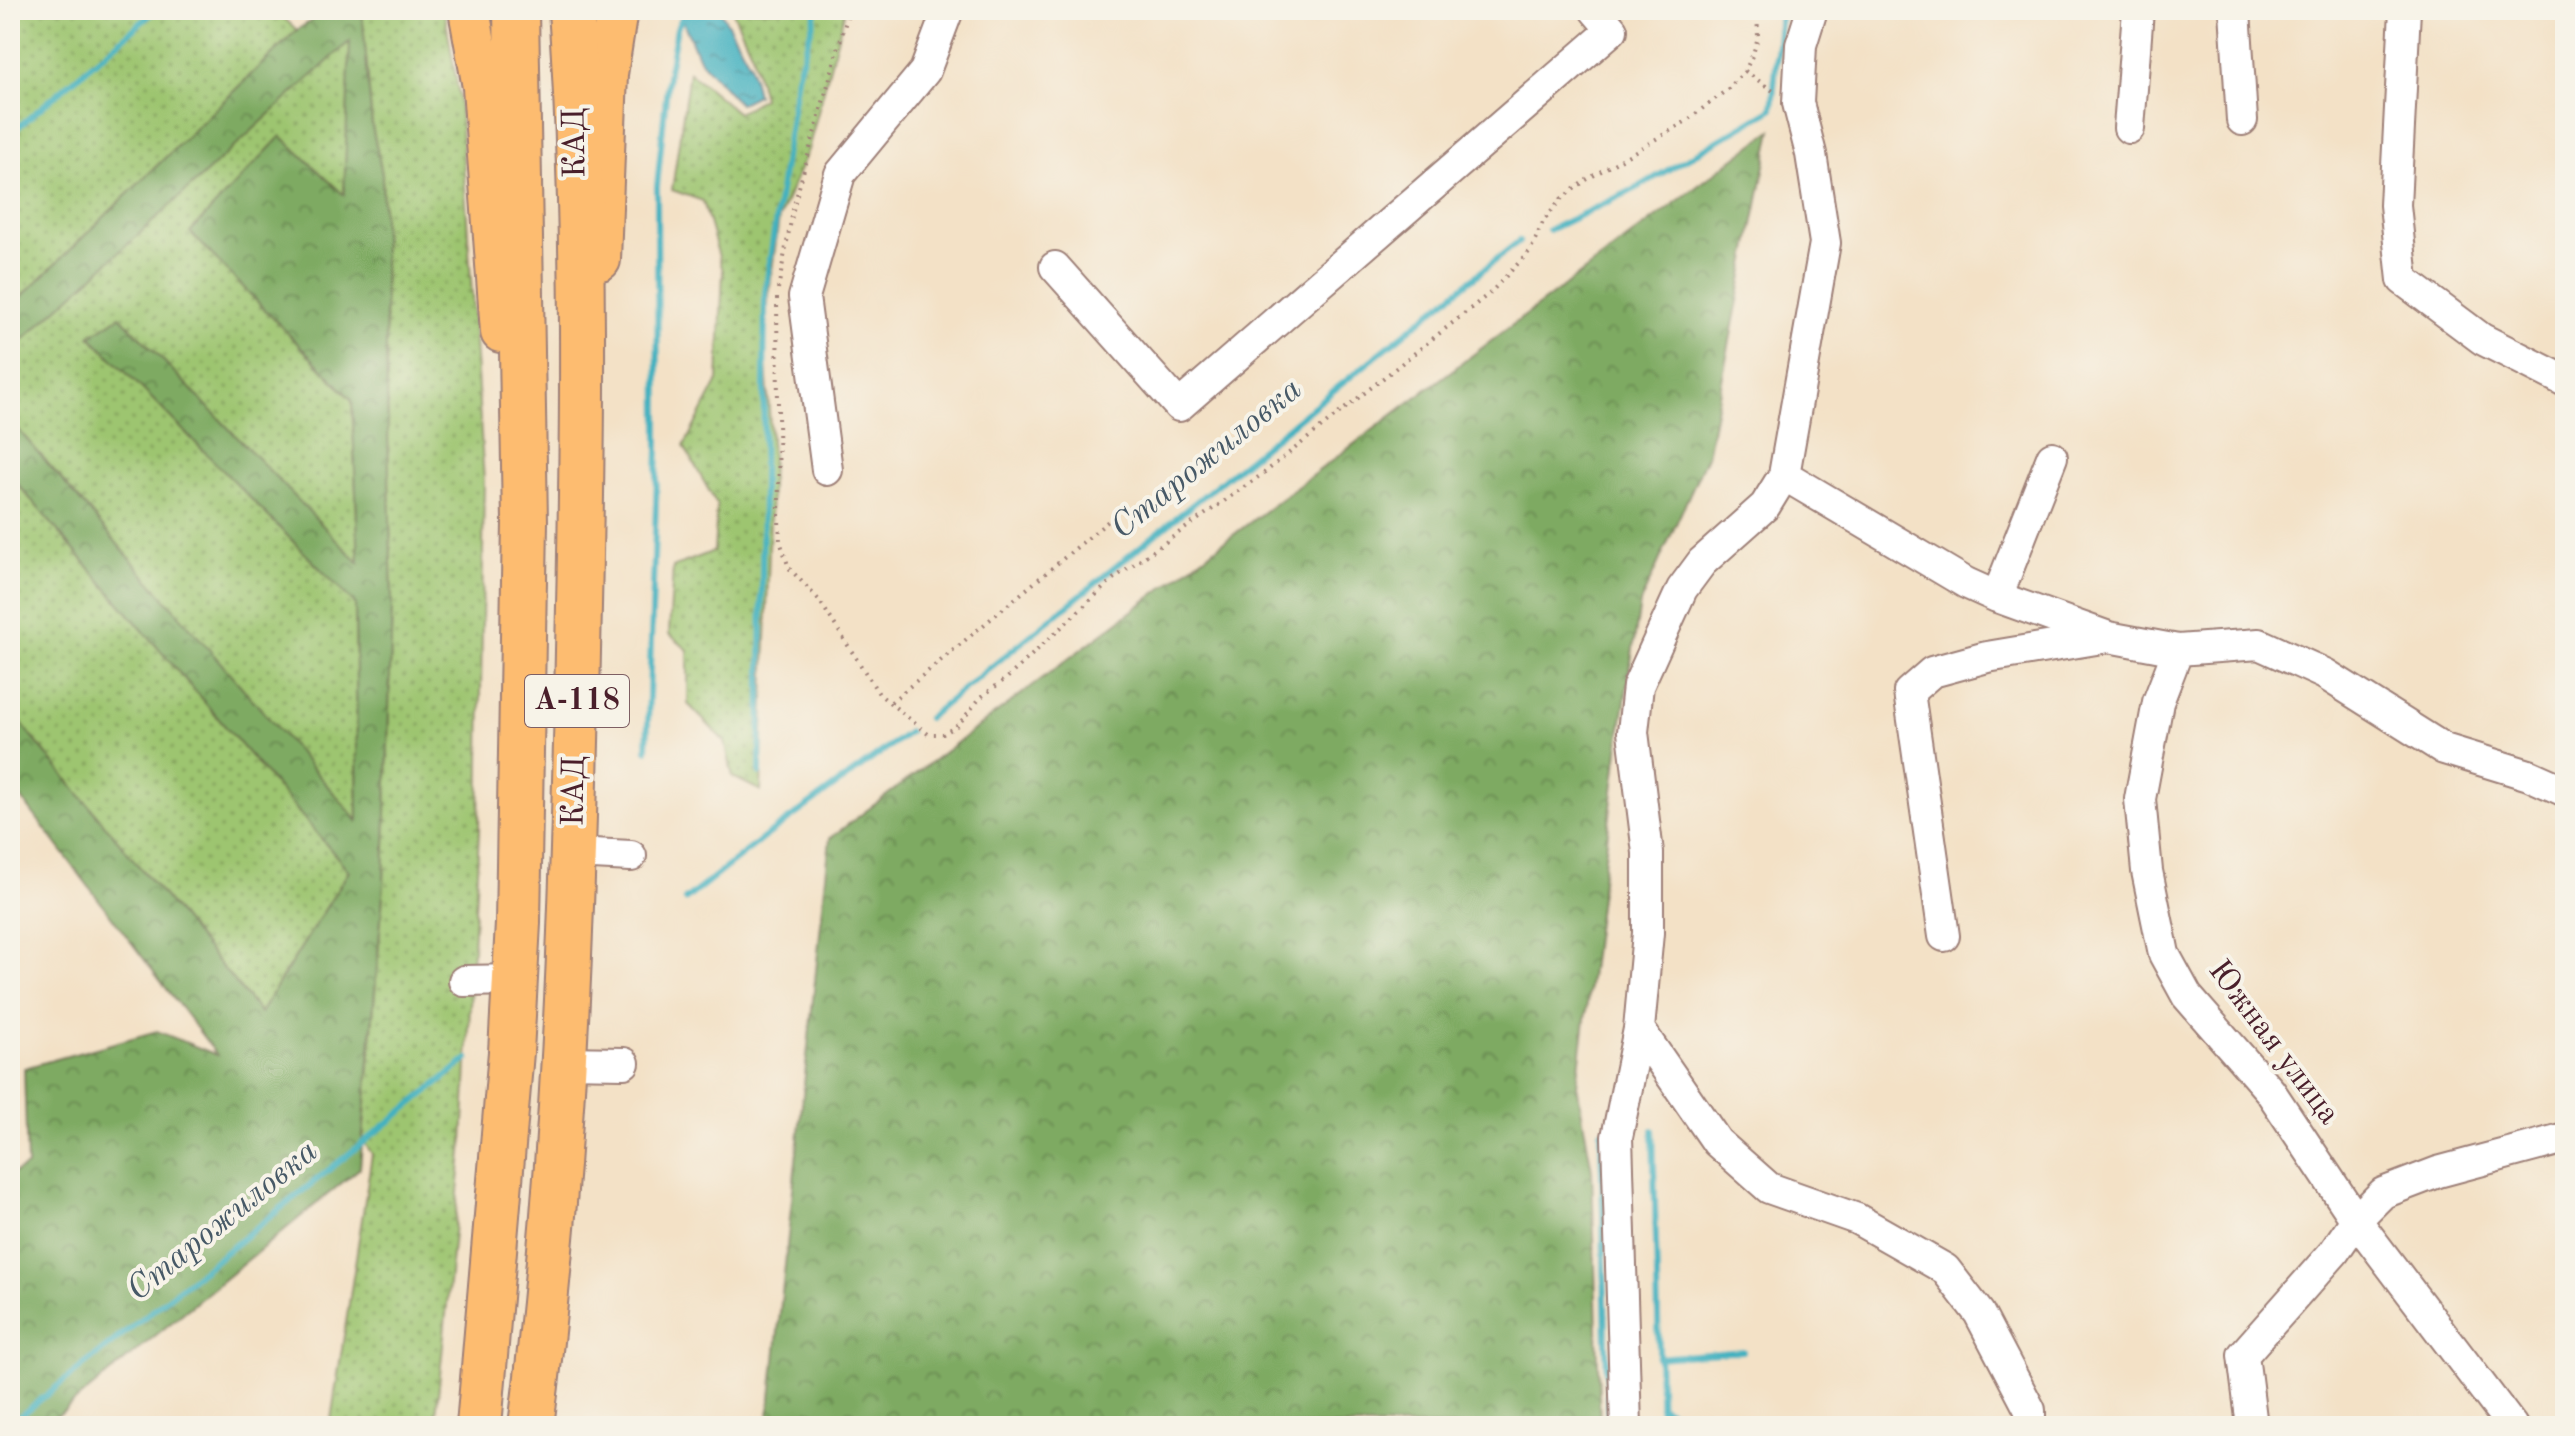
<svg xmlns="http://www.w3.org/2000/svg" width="2575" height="1436" font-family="'Old Standard TT',serif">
	<defs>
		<pattern id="grass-dots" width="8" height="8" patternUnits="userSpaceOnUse" patternTransform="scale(2)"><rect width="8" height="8" fill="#9dc570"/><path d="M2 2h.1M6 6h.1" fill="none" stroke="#829f5c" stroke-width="1.8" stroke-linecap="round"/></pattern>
		<pattern id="forest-crowns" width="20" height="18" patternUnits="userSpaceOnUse" patternTransform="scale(2)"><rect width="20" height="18" fill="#7eaa62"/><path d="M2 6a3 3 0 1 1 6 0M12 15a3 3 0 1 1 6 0" fill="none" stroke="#698a51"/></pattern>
		<pattern id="water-ripples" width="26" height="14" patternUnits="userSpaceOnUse" patternTransform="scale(2)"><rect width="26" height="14" fill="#43b1c0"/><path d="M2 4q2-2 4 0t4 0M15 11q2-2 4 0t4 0" fill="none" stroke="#3a8f9c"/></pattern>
	</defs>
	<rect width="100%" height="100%" fill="#f7f3e8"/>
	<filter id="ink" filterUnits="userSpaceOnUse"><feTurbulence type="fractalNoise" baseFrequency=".0125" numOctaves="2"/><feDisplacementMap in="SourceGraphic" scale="16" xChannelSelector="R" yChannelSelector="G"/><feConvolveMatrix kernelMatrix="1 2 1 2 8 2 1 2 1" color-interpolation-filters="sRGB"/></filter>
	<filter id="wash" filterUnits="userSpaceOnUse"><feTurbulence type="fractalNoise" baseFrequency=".006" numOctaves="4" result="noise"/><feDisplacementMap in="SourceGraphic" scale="32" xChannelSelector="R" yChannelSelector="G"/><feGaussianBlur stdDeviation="1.8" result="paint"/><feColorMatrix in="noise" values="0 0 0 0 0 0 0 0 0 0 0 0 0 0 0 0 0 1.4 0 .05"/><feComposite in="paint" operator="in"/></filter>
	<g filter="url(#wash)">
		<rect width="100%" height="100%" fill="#f3e1c6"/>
		<path fill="url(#grass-dots)" stroke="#74724e" stroke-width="2" d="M10,10H275L297,30L10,308Z
			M362,10H444L459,96L484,481L479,833L463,1142L435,1426H330L372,1154L363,1141L384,883L392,604L382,174L372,126Z
			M732,10H845L808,150L779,218L764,331L772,457L761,791L733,777L725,742L688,704V650L669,634L673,567L714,551L717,505L684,446L718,381L723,271L703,201L672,190L689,72L738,113L763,98L752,54Z
			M351,39L344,196L191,232L352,400L359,564L120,316L90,336L355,604L358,822L10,420V352Z
			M10,475L349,871L260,1013L10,710Z"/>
		<path fill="url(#forest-crowns)" stroke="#646446" stroke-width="2" d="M327,10H362L372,126L382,174L392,604L384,883L360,1168L45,1426H10V1175L27,1166L24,1068L157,1031L217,1055L10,783V710L260,1013L349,871L10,475V420L358,821L355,604L90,336L120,316L359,563L352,400L190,232L281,136L344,195L350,41L10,352V308L297,30Z
			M1772,130L1707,456L1640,603L1620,734L1577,1085L1592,1170L1600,1426H768L830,838Z"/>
		<path fill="url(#water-ripples)" stroke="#466876" stroke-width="2" d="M678,10H720L750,64L757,95L739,104L699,59Z"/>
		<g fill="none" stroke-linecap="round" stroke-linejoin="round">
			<path stroke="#43b1c0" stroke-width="6" d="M10,134L156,10
				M1549,230L1637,188L1772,109L1781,10
				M928,718L1519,241
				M647,750L658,449L657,187L668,76L677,28L686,10
				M760,773L765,293L797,76L817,10
				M685,900L766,836L909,732
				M1653,1130L1661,1426
				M1601,1132L1608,1426
				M1658,1358L1743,1351
				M1660,1406L1699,1426
				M10,1424L468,1059"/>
		</g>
	</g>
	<g filter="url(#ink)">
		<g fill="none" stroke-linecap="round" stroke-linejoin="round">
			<defs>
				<path id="minor" d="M2235,10L2242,120
					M2405,10L2395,205L2403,280L2482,339L2565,381
					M2129,128L2138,10
					M1055,267L1179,406L1612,30L1595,10
					M2052,457L1997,597L2106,636
					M827,470L804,297L840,174L925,71L948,10
					M1784,475L1966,583L1997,597
					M2178,650L2158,702L2140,799L2147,871L2164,954L2187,996L2270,1091L2356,1220L2512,1426
					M574,853L631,856
					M1944,936L1909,692L1932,672L1987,657L2108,637L2178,650L2259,644L2325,674L2444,749L2529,775L2565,791
					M464,981L515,980
					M1639,1029L1717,1142L1769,1188L1857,1219L1945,1269L1979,1313L2030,1410V1426
					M563,1062L624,1063
					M1626,1426L1617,1137L1639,1029L1648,933V853L1633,732L1638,686L1682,589L1702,562L1765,506L1784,475L1825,243L1811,154L1798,103L1801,45L1812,10
					M2252,1426L2243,1355L2334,1252L2356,1220L2383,1193L2438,1172L2565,1138"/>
				<path id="major" d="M469,10L483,87L501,332
					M600,260L607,74L617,10"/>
				<path id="highway" d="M479,1426L511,1052L518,923L525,522L516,10
					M531,1426C564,1169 573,910 578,651C583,438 586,223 571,10"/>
			</defs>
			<use href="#minor" stroke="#9e8078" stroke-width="34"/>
			<use href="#major" stroke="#9e8078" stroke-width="44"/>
			<use href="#highway" stroke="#9e8078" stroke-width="48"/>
			<path stroke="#9e8078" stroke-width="4" stroke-dasharray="2 6" stroke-linecap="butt" d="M1745,71L1776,93
				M778,289L794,205L849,10
				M777,298L779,520L780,541L789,568L819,600L879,694L928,734H943L958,725L981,697L1007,678L1113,579L1264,473L1490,293L1530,251L1543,222L1561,199L1586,180L1685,122L1728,89L1745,71L1753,54L1758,37L1757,10
				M891,702L1118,513"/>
			<use href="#minor" stroke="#fff" stroke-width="30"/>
			<use href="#major" stroke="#fdbc70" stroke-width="40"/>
			<use href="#highway" stroke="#fdbc70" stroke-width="44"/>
		</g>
	</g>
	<g text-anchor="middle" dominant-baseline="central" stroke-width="8" stroke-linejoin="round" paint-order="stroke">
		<rect fill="#f7f3e8" stroke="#7e5f64" stroke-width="2" x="525" y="675" width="104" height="52" rx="6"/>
		<g font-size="30" font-weight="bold" fill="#4a1f2b">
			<text x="577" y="701">А-118</text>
		</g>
		<g font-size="32" fill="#4a1f2b" stroke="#f7f3e8">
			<text transform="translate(576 143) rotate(-91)">КАД</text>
			<text transform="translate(575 791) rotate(-89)">КАД</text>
			<text transform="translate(2273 1043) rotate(53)">Южная улица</text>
		</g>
		<g font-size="34" font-style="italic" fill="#475967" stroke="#f7f3e8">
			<text transform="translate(1207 459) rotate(-39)">Старожиловка</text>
			<text transform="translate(223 1221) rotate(-39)">Старожиловка</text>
		</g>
	</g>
	<rect width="2575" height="1436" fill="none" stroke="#f7f3e8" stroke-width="40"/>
</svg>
